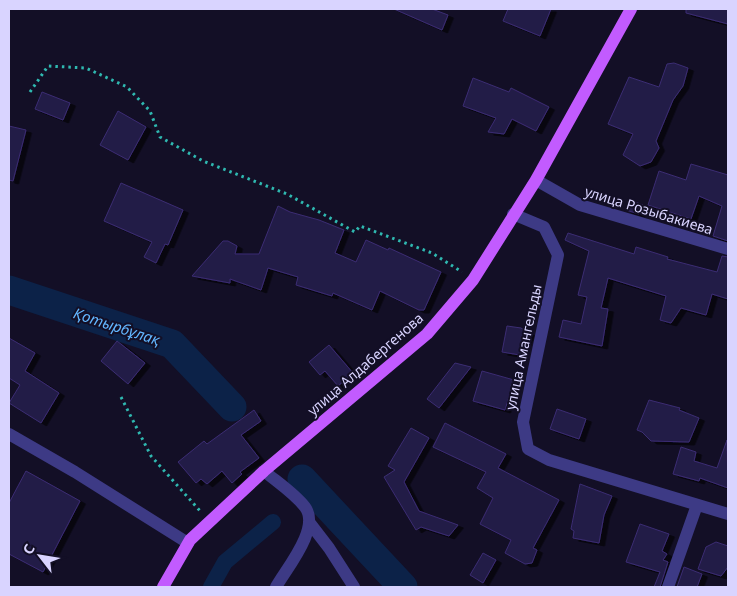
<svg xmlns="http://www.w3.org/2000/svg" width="737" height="596" font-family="'Noto Sans',sans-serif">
	<defs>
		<filter id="shadow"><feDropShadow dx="5.5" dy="3" stdDeviation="0" flood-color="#0009"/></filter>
	</defs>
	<rect width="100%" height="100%" fill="#130f26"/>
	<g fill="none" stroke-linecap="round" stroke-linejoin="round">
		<path stroke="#0c2248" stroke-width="16" d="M211,587L225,562L273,522"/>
		<path stroke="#0c2248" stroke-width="29" d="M9,290L172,344L232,407
			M302,479L403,587"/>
	</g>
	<path fill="#241b47" stroke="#3b2d73" filter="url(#shadow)" d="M394,9H432L448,15L442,30Z
		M508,9H551L540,36L503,21Z
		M686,9H728V24L686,13Z
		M674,63L688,68L683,86L673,100L656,141L659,148L651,162L640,166L623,155L633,134L608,124L629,77L659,87L667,64Z
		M473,78L509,92L511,88L549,107L536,131L512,119L504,134L488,132L496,118L463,106Z
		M42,92L70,103L63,120L35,109Z
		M118,111L146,127L128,160L100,145Z
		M9,126L26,130L13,181L9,180Z
		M691,164L728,175V241L713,236L722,206L699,196L691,219L648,205L659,171L686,180Z
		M121,183L183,210L168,245L165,244L156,263L144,257L152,242L104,221Z
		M630,200L643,205L639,214L626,210Z
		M278,206L290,212L319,220L344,230L335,253L356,262L366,240L388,250L389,248L441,272L424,310H419L380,291L372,310L333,293L332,296L296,285L298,277L268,268L261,290L230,279V283L192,276L223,241H228L237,246L235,254H259Z
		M568,233L634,254L636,247L668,257L667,259L717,272L722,256L728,257V299L712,294L706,315L681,308L671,323L660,320L666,296L608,278L601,308L608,309L602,346L559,337L563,320L581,324L587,297L578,295L589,251L565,240Z
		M507,326L521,328L529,333L520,355L502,352Z
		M9,338L35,353L25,371L59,393L41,423L9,403L20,385L9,378Z
		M117,341L145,363L128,384L101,361Z
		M329,345L353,373L338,386L325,371L320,375L309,362Z
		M455,363L471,367L439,408L427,399Z
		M482,371L514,380L505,410L473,401Z
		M649,400L680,408L679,410L699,418L689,442L651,441L642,432L637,430Z
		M557,409L586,419L579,439L550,429Z
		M254,410L261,421L241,435L259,458L240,472L242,474L232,483L222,471L207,484L201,479L196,483L178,462L204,441L207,444Z
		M445,423L506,454L498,468L559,500L533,548L537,550L532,563L525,564L505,553L511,540L480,524L493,498L477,488L486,472L433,447Z
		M411,428L429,438L404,482L419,511L458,525L449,536L421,527L416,530L384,477L395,470L388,466Z
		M727,440L728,488L700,478L699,481L673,474L681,447L696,452L694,461L717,468Z
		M26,471L80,501L43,572L9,554V503Z
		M580,484L612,496L604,515L599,543L573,538L574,531L571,529Z
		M640,524L669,534L662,551L667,554L663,560L668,562L660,587H654L660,572L626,562Z
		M716,542L728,546V567L721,576L698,569L706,547Z
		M483,553L496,560L483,583L470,575Z
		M684,567L702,574L697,587H677Z"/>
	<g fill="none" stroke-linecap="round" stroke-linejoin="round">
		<path stroke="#2fb8b0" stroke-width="3" stroke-dasharray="2.5 4" stroke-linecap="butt" d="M30,92L48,66L86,68L127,87L150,111L160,137L203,161L287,194L355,232L360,226L432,253L462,272
			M121,397L151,456L201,512"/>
		<path stroke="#3d3a85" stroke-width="12" d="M536,180L580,205L728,249
			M513,214L544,227L558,255L523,422L528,449L549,460L728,514
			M9,434L75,472L188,543
			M264,471C277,482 294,493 305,507C321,528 286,569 276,587
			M309,522L329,548L354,587
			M668,587L697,505"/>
		<path stroke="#c25bff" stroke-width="12" d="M163,587L190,540L264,471L427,334L473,280L536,180L631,9"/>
	</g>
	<g text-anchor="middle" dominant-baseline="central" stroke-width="4" stroke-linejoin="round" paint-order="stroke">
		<g font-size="14" fill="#d9d4ff" stroke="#130f26">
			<text transform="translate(649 210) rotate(17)">улица Розыбакиева</text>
			<text transform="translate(523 347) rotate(-78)">улица Амангельды</text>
			<text transform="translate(365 364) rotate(-41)">улица Алдабергенова</text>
		</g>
		<g font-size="15" font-style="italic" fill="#62b6ff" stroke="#130f26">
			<text transform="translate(117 326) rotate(18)">Қотырбұлақ</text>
		</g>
	</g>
	<rect width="737" height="596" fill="none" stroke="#d9d4ff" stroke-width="20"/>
	<g transform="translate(40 556) rotate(301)" stroke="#130f26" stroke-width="4" paint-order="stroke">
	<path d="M0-4L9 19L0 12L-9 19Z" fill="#d9d4ff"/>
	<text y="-8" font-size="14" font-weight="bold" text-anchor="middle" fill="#d9d4ff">С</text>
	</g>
</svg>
